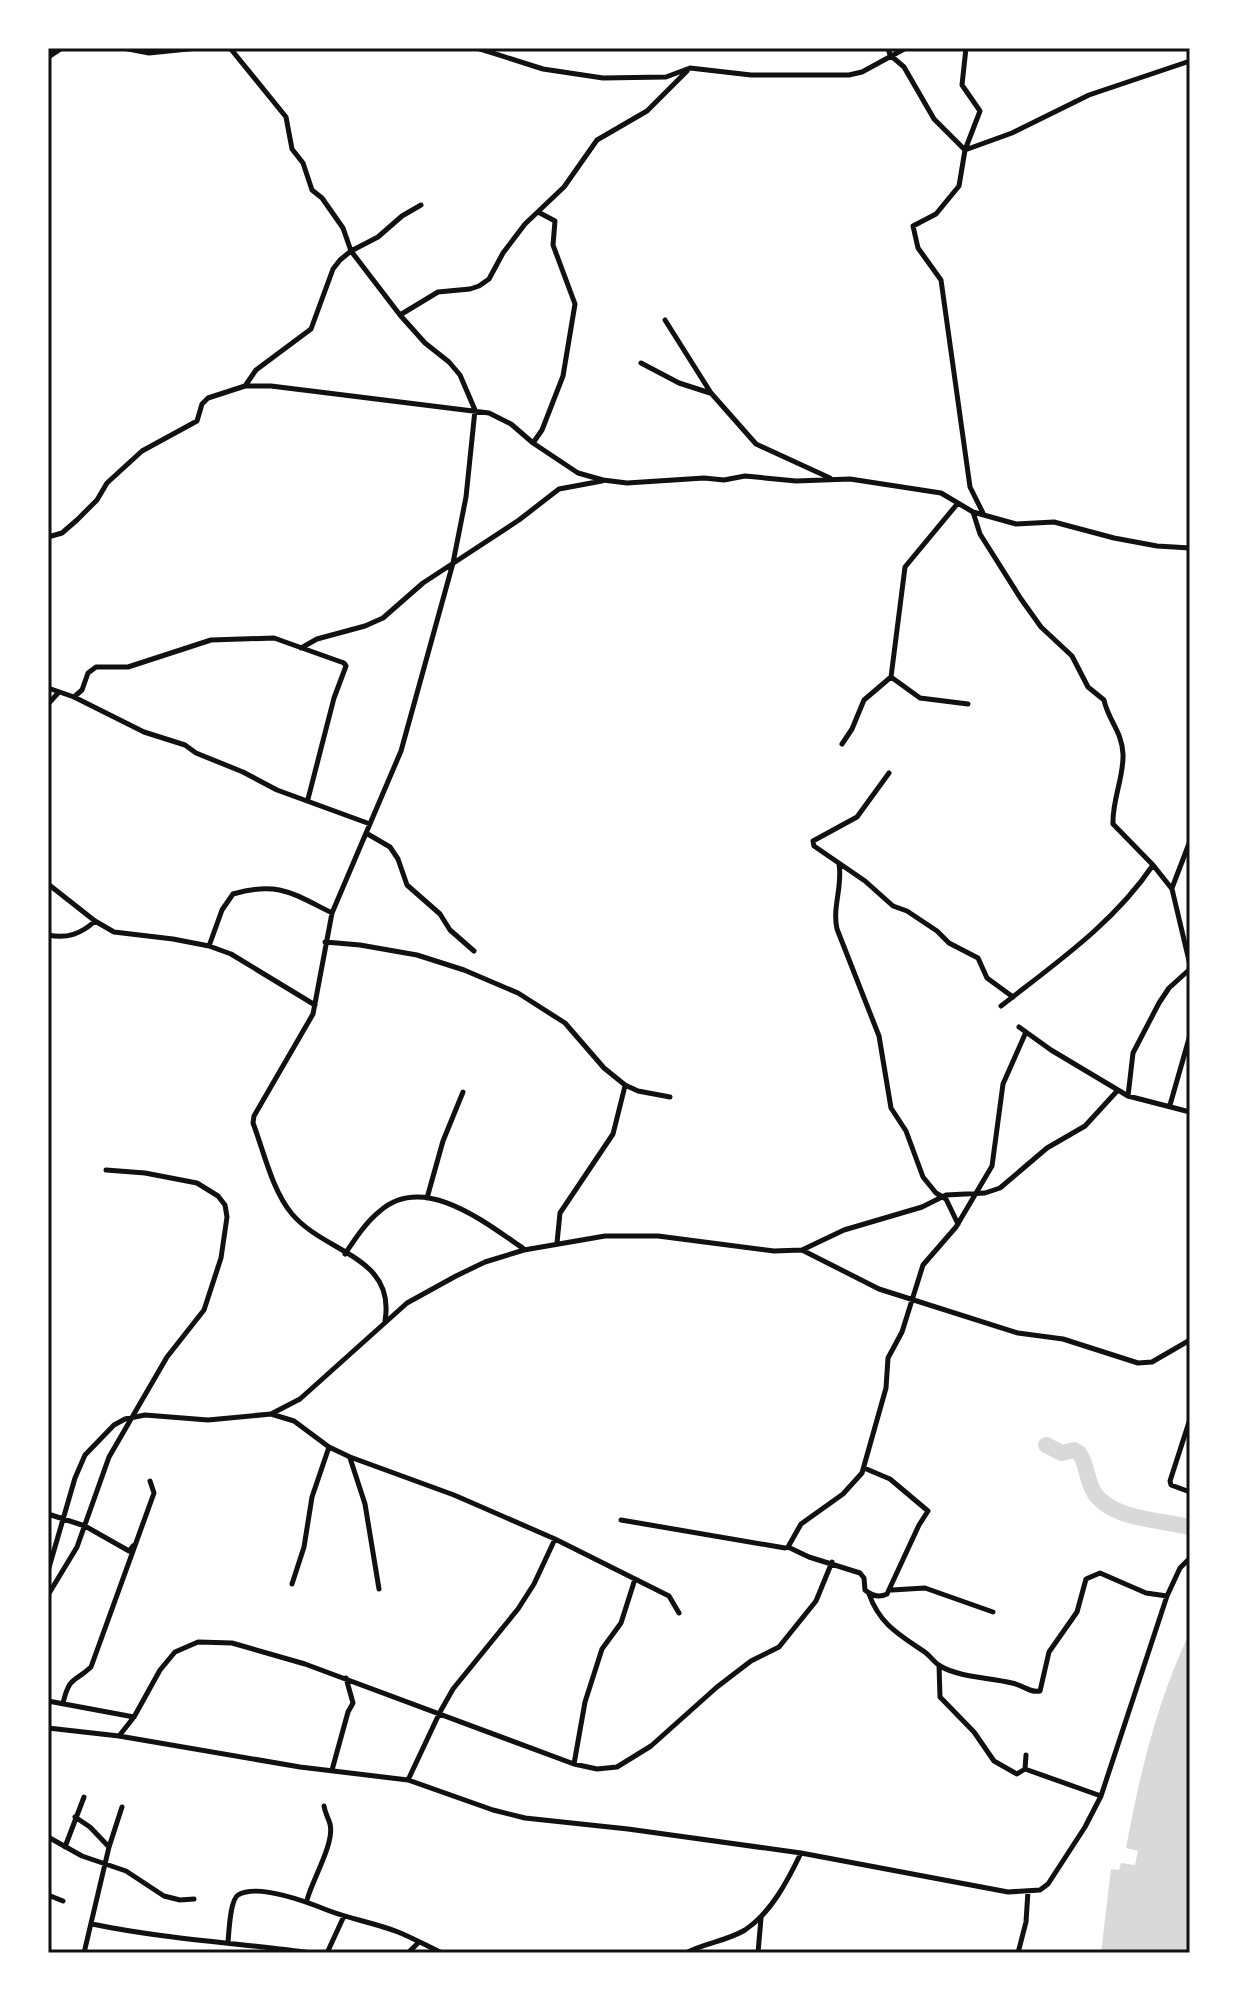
<svg xmlns="http://www.w3.org/2000/svg" width="1238" height="2001" font-family="'DM Sans',sans-serif">
	<rect width="100%" height="100%" fill="#fff"/>
	<path fill="#d9d9d9" d="M1190,1632V1953H1101L1111,1869L1119,1870L1121,1863L1135,1865L1138,1851L1126,1848C1140,1773 1157,1701 1190,1632Z"/>
	<g fill="none" stroke-linecap="round" stroke-linejoin="round">
		<path stroke="#d9d9d9" stroke-width="16" d="M1046,1445L1062,1453L1074,1450L1079,1453C1088,1465 1086,1481 1095,1494C1114,1520 1162,1520 1190,1527"/>
		<path stroke="#111" stroke-width="5" d="M123,48L149,53L198,48
			M230,48L286,117L292,149L303,163L312,190L322,198L343,228L351,251L400,315L425,343L449,362L460,375L475,410L466,497L453,563L401,751L332,913L313,1014L254,1116L253,1123C264,1152 272,1190 292,1214C326,1254 396,1256 385,1321
			M477,48L543,69L603,78L666,77L690,68L751,75H849L862,72L906,48
			M888,48L890,55L904,67L934,119L965,150L1012,133L1089,95L1190,61
			M966,48L962,85L980,111L965,150L959,186L936,214L913,226L918,248L941,280L970,487L983,513
			M400,315L438,292L470,289L479,286L489,279L503,253L525,224L564,187L597,140L647,111L687,71
			M665,320L711,393L756,444L830,478
			M641,363L679,383L710,393
			M245,386H271L489,413L511,424L533,443L578,473L603,480L627,483L704,478L724,480L745,476L796,481L850,479L941,493L973,512L1016,524L1054,522L1114,538L1157,546L1190,548
			M533,443L542,430L563,376L575,304L553,245L555,221L538,212
			M958,503L905,567L891,677L920,698L968,704
			M973,512L980,534L1021,599L1041,627L1072,656L1088,687L1104,700C1108,720 1122,731 1123,754C1124,777 1112,800 1113,824L1153,865L1172,889L1190,965
			M48,537L62,533L77,520L97,500L107,483L142,451L197,421L202,404L208,398L245,386L256,370L311,329L333,269L340,260L351,251L378,237L402,216L421,205
			M301,648L317,639L365,626L383,618L423,583L519,520L559,489L602,481
			M48,688L74,697L144,732L185,745L196,753L243,772L277,790L370,824
			M74,697L82,690L88,673L96,667H128L211,640L274,638L344,663L346,666L334,698L308,799
			M48,704L59,692
			M842,744L852,729L864,700L891,677
			M889,773L857,817L813,841L814,846L865,881L893,906L907,911L937,931L949,943L978,958L987,978L1013,997
			M366,833L390,847L398,859L407,885L440,914L450,930L474,951
			M839,864C843,886 832,907 837,929L879,1036L891,1108L906,1131L923,1177L936,1193L946,1199L958,1224
			M48,884L95,921L114,932L173,939L209,946L231,954L315,1005
			M1172,888L1190,841
			M48,935C67,939 81,934 95,921
			M325,942L360,945L417,955L464,970L518,993L565,1023L604,1068L625,1085L638,1091L670,1097
			M209,946L222,910L233,894C278,881 292,893 332,913
			M1001,1006C1056,963 1114,923 1153,865
			M1019,1027L1051,1050L1128,1096L1190,1112
			M1128,1096L1133,1053L1159,1003L1169,988L1190,969
			M1170,1105L1190,1035
			M427,1198L443,1141L463,1092
			M557,1243L560,1213L613,1134L625,1086
			M802,1250L844,1230L922,1207L946,1195L985,1193L1000,1188L1047,1148L1085,1126L1118,1090
			M345,1254C355,1239 366,1222 380,1211C424,1172 487,1224 524,1249
			M271,1414L300,1399L407,1303L456,1276L485,1262L524,1250L605,1236H658L774,1251L802,1250L879,1289L1018,1333L1063,1339L1138,1363L1152,1362L1190,1340
			M1190,1419L1170,1481L1171,1485L1190,1492
			M350,1458L365,1504L379,1589
			M48,1514L85,1526L129,1551L133,1546
			M621,1520L785,1548L788,1547L801,1524L843,1494L862,1473L886,1388L888,1358L902,1332L923,1265L956,1227L992,1166L1003,1084L1026,1032
			M788,1547L809,1557L860,1573L864,1578L865,1590C872,1596 879,1598 887,1594L919,1525L928,1511L890,1479L864,1468
			M48,1571L75,1478L85,1455L114,1425L125,1419L145,1415L208,1420L271,1414L294,1421L329,1447L350,1457L454,1495L555,1539L669,1596L679,1613
			M292,1584L304,1547L312,1497L329,1447
			M892,1590L925,1588L993,1612
			M869,1594C880,1625 900,1635 926,1653C931,1657 935,1663 940,1666C961,1678 988,1677 1012,1683C1023,1685 1029,1693 1040,1691L1049,1652L1077,1612L1086,1579L1100,1573L1146,1593L1167,1596
			M48,1595L77,1547L109,1457L167,1357L204,1310L221,1258L227,1217L225,1205L218,1196L197,1183L145,1173L106,1170
			M939,1665L940,1697L974,1732L994,1761L1017,1774L1025,1769
			M48,1701L134,1717
			M63,1703C70,1675 74,1683 91,1667L154,1493L150,1481
			M48,1728L119,1736L300,1767L408,1780L493,1810L525,1818L628,1829L801,1853L1008,1892L1040,1890L1048,1884L1085,1827L1101,1796L1167,1596L1180,1568L1190,1558
			M119,1736L134,1717L160,1670L175,1652L198,1642L232,1643L305,1664L574,1764L597,1769L617,1767L651,1746L717,1687L751,1661L779,1647L816,1601L832,1562
			M1026,1755L1025,1769L1101,1796
			M574,1764L585,1702L602,1649L621,1623L635,1579
			M332,1770L348,1712L353,1703L346,1678
			M408,1780L440,1712L453,1689L518,1609L534,1584L555,1539
			M75,1817L90,1827L109,1847
			M48,1837L82,1856L126,1871L164,1896L180,1900L194,1899
			M65,1847L84,1797
			M48,1895L63,1901
			M307,1900C312,1880 335,1843 330,1824C328,1817 325,1813 324,1806
			M92,1924C164,1939 238,1943 312,1953
			M228,1942C229,1932 230,1900 238,1895C258,1883 307,1902 327,1910C350,1919 375,1923 398,1932C413,1938 427,1946 442,1953
			M84,1953L109,1847L122,1807
			M327,1953L344,1916
			M408,1953L418,1943
			M686,1953C704,1943 727,1941 745,1930C771,1913 788,1880 801,1853
			M758,1953L761,1918
			M992,1953H1000
			M1018,1953L1026,1922L1028,1891"/>
		<path stroke="#111" stroke-width="7" d="M48,56L60,48"/>
	</g>
	<rect width="1238" height="2001" fill="none" stroke="#ffffff" stroke-width="100"/>
	<rect x="50" y="50" width="1138" height="1901" fill="none" stroke="#111" stroke-width="3"/>
</svg>
